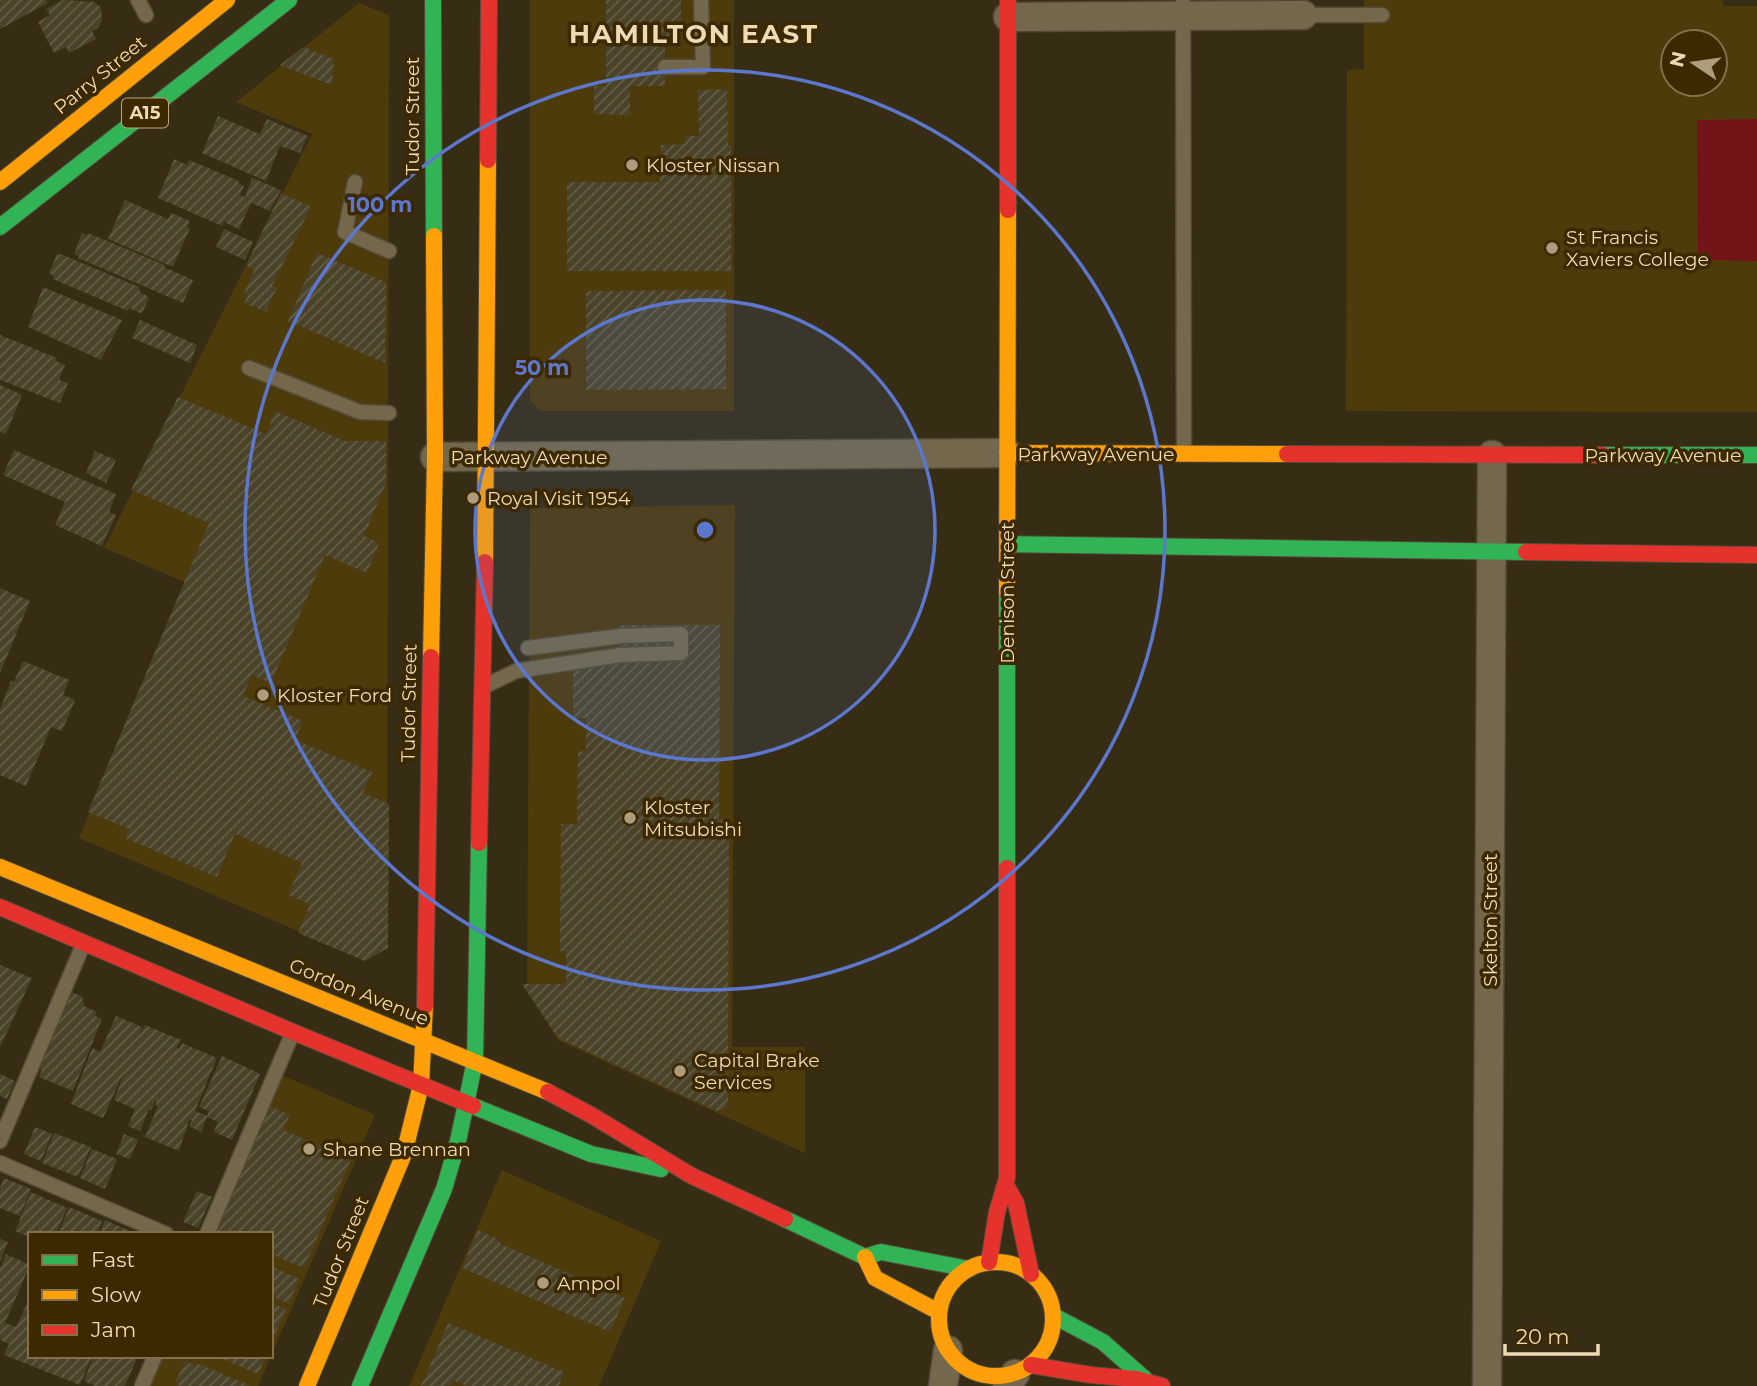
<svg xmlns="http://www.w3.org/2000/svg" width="1757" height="1386" font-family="Montserrat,sans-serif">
	<defs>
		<pattern id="building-hatch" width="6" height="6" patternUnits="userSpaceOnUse" patternTransform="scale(1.75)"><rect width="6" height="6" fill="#4a4329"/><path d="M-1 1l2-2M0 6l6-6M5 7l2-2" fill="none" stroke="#645e46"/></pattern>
	</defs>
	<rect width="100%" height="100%" fill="#372d15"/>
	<path fill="#4e3b0c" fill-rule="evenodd" d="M530,0H734V411H541L530,400Z
		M1364,0H1723L1724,6H1757V412L1346,411L1347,70L1364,69ZM1673,42H1715V84H1673Z
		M359,3L389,15L387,947L367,960L79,838L185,582L104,548L312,134L236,102Z
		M735,505L732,1047H805V1153L558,1040L527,988L530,508Z
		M281,1075L375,1115L271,1356V1234H213Z
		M502,1170L661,1241L599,1386H409Z
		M161,1356H271L258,1386H148Z"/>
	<path fill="#731418" d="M1757,119V261L1698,260L1697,120Z"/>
	<path fill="url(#building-hatch)" d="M0,0H46L48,3L0,29Z
		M63,0L95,2L101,8L102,20L98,28L92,31L96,39L69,53L66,47L54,53L38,22L50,15L46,9Z
		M606,0H681V42H665V86H630V115L594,114V86H606Z
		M303,47L334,59L332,85L280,65Z
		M727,89L728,145H731V271H567V182H660L661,145L685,144V136H699L698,90Z
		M218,116L260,134L267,119L308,136L300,153L280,146L266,181L202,153Z
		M174,159L187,165L189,160L239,181L238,183L244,186L240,195L245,197L252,178L281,190L270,211L251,203L239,229L224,222L222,226L158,198Z
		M281,193L311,207L272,286L277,288L266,312L244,303L248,295L244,293L254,270L246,265Z
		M125,200L168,219L171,213L190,221L187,227L190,228L173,267L108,239Z
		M224,229L253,242L245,260L216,247Z
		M82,233L87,235L88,233L165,265L164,267L193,280L183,303L78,258L79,256L74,254Z
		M317,253L386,282L385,363L288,321Z
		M57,254L63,255L139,287L140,292L149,297L142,314L129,308L128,311L53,279L54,276L49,273Z
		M43,287L122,320L101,360L28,327Z
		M726,290V389L586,390V291Z
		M140,320L197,345L190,363L132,338Z
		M0,335L57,358L56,361L65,365L59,380L68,383L60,403L0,380Z
		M0,385L22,395L6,434L0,432Z
		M178,397L266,434L275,411L345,441H386V483L364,536L379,543L367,573L325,555L271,683L252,675L243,696L303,721L295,740L372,772L363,793L389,804L388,948L365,961L298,933L310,904L288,895L302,863L235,834L217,877L125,838L129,829L88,812L209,523L131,490Z
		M14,450L116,494L109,512L116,515L102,546L55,525L65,502L3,475Z
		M95,451L116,460L106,483L86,473Z
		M0,588L30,601L0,673Z
		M620,625H720L719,819H729L728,1103L724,1109L717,1111L562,1040L555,1034L522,984H566V951H560L561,824H577L578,752L586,751V718H573V653H620Z
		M23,661L69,680L63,695L75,700L62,731L51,727L26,786L0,775V709L11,681L14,682Z
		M0,965L32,978L0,1047Z
		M73,993L82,996L84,1006L97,1012L95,1016L102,1019L73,1091L39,1077L42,1070L36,1068L66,996Z
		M116,1016L142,1027L140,1035L145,1025L181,1040L177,1047L179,1049L182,1043L217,1058L195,1111L207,1116L209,1111L199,1107L222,1056L260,1074L232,1140L214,1132L218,1122L207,1117L201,1132L189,1126L192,1120H189L179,1151L145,1137L158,1106L155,1105L157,1101H155L151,1110L149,1109L140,1131L128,1126L135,1109L114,1100L125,1070L103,1118L71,1104L92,1048L100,1052Z
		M0,1074L15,1081L7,1099L0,1096Z
		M267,1105L290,1115L283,1130L351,1159L304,1268L271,1254V1234H212Z
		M35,1127L52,1134L41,1161L24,1154Z
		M54,1133L91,1147L78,1177L42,1163Z
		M124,1134L138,1140L130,1159L116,1154Z
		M92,1149L117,1159L105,1189L80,1178Z
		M4,1178L31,1189L20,1216L0,1208V1188Z
		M197,1191L212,1197L198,1228L183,1222Z
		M31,1192L67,1208L56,1234H30V1237L15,1231Z
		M69,1207L102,1221L97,1234H58Z
		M105,1220L137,1234H99Z
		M478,1230L498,1239L501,1244L625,1298L610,1332L462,1268Z
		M0,1239L8,1242L0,1261Z
		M6,1254L30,1265L5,1323L16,1327L30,1297V1356H92L80,1385L4,1355L9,1344L0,1340V1268Z
		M271,1266L299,1279L289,1304L271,1296Z
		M271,1303L286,1309L271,1343Z
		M448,1323L564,1372L559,1386H466L453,1380L450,1386H421Z
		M93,1356H138L125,1386H95L84,1381Z
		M216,1356H266L258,1374Z
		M185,1361L195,1365L196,1363L251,1386H181L175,1384Z"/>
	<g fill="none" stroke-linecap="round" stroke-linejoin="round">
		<defs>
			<path id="lane" d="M138,0L146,15
				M1183,0L1184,453
				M1303,15H1382
				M665,67H703L701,0
				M355,182L345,232L389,251
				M249,368L360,412L389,413
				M485,686L516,671L621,655L681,653V634L621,636L528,648
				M0,1141L83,945
				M0,1163L166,1234
				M207,1234L293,1032
				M142,1386L155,1356"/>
			<path id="street" d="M1008,17L1303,15
				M435,457L1007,453
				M943,1386L948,1350
				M1007,1386L1015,1374
				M1487,1386L1492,455"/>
			<path id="fast" d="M433,0L434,236
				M0,227L289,0
				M1603,455H1757
				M1007,544L1526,552
				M1007,868V592
				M473,1106L591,1154L661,1169
				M785,1219L865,1257L881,1252L969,1269
				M1054,1316L1103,1342L1145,1379
				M360,1386L444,1189L458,1141L475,1061L479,843"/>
			<path id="slow" d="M0,182L227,0
				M1007,453L1287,454
				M485,562L488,160
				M1007,592L1008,210
				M431,657L435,457L434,236
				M0,867L548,1092
				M865,1257L875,1278L939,1312
				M939 1319a57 57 0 1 1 114 0a57 57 0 1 1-114 0Z
				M307,1386L404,1154L421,1085L425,1006"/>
			<path id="jam" d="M488,160L489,0
				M1008,210V0
				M1287,454L1603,455
				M1526,552L1757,555
				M479,843L485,562
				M0,907L293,1032L473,1106
				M425,1006L431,657
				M548,1092L591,1115L692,1176L785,1219
				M1007,1187L1016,1203L1031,1274
				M989,1262L997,1212L1007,1178V868
				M1031,1365L1091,1375L1136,1379L1162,1386"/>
		</defs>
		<use href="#lane" stroke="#544a36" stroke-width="17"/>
		<use href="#street" stroke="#544a36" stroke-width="31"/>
		<use href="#fast" stroke="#544a36" stroke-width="18"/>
		<use href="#slow" stroke="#544a36" stroke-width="18"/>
		<use href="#jam" stroke="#544a36" stroke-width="18"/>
		<use href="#lane" stroke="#74684c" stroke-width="14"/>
		<use href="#street" stroke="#74684c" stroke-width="28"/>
		<use href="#fast" stroke="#30b455" stroke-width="16"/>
		<use href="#slow" stroke="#ff9f0a" stroke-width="16"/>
		<use href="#jam" stroke="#e5322d" stroke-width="16"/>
	</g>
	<circle cx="705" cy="530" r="230" fill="#5c78ce" fill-opacity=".12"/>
	<g fill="none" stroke="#5c78ce" stroke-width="3.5">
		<circle cx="705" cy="530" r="230"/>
		<circle cx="705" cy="530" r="460"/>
	</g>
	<g fill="#ae9d7d" stroke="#3c2900" stroke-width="2.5">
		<circle cx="632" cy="165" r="7"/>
		<circle cx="1552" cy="248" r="7"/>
		<circle cx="473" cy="498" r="7"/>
		<circle cx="263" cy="695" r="7"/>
		<circle cx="630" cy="818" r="7"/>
		<circle cx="680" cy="1071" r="7"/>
		<circle cx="309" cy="1149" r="7"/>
		<circle cx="543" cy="1283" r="7"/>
	</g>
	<g text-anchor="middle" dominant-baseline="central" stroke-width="7" stroke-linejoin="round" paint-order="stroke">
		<rect fill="#3c2900" stroke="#b9a57f" stroke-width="2" x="122" y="98.5" width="46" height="29" rx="5"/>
		<g font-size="18" font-weight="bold" fill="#eedab5">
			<text x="145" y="113">A15</text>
		</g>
		<g font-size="19" fill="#eedab5" stroke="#3c2900">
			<text transform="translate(100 75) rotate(-39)">Parry Street</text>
			<text transform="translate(412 116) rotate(-90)">Tudor Street</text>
			<text x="1096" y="454">Parkway Avenue</text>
			<text x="1663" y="455">Parkway Avenue</text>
			<text x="529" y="457">Parkway Avenue</text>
			<text transform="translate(1007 593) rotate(-90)">Denison Street</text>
			<text transform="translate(409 703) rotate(-89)">Tudor Street</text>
			<text transform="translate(1490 920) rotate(-90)">Skelton Street</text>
			<text transform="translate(359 992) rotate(22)">Gordon Avenue</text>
			<text transform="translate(341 1252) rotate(-68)">Tudor Street</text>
		</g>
		<g font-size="19" fill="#eedab5" stroke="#3c2900" text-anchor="start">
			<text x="646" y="165">Kloster Nissan</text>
			<text x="1566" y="237">St Francis<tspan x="1566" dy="22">Xaviers College</tspan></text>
			<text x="487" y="498">Royal Visit 1954</text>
			<text x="277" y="695">Kloster Ford</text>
			<text x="644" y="807">Kloster<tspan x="644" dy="22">Mitsubishi</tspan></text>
			<text x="694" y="1060">Capital Brake<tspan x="694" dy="22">Services</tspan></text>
			<text x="323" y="1149">Shane Brennan</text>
			<text x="557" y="1283">Ampol</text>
		</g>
		<g font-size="26" font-weight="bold" letter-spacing="2" fill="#eedab5" stroke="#3c2900">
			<text x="694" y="34">HAMILTON EAST</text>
		</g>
	</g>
	<circle cx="705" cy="530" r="10" fill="#5c78ce" stroke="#3c2900" stroke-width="3.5"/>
	<g font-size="21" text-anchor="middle" font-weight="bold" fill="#5c78ce" stroke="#3c2900" stroke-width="7" stroke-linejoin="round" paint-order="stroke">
		<text x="380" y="212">100 m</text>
		<text x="542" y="375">50 m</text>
	</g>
	<rect x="28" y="1232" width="245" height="126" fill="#3c2900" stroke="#837048" stroke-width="2"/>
	<rect x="42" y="1255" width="35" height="10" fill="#30b455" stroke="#837048" stroke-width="2"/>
	<text x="91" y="1267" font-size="21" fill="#eedab5">Fast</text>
	<rect x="42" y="1290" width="35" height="10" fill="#ff9f0a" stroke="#837048" stroke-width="2"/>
	<text x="91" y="1302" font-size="21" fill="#eedab5">Slow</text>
	<rect x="42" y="1325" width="35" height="10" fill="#e5322d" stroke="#837048" stroke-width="2"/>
	<text x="91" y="1337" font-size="21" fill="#eedab5">Jam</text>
	<g transform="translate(1694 63) rotate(283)"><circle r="33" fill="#3c2900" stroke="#837048" stroke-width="2"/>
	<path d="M0-5L12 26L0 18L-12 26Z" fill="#ae9d7d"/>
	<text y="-10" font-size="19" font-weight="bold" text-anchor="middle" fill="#eedab5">N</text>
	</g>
	<path d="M1505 1344v10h93v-10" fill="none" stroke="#eedab5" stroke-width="3.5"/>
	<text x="1516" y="1344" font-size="21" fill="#eedab5" stroke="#3c2900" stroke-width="5" paint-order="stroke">20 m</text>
</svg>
